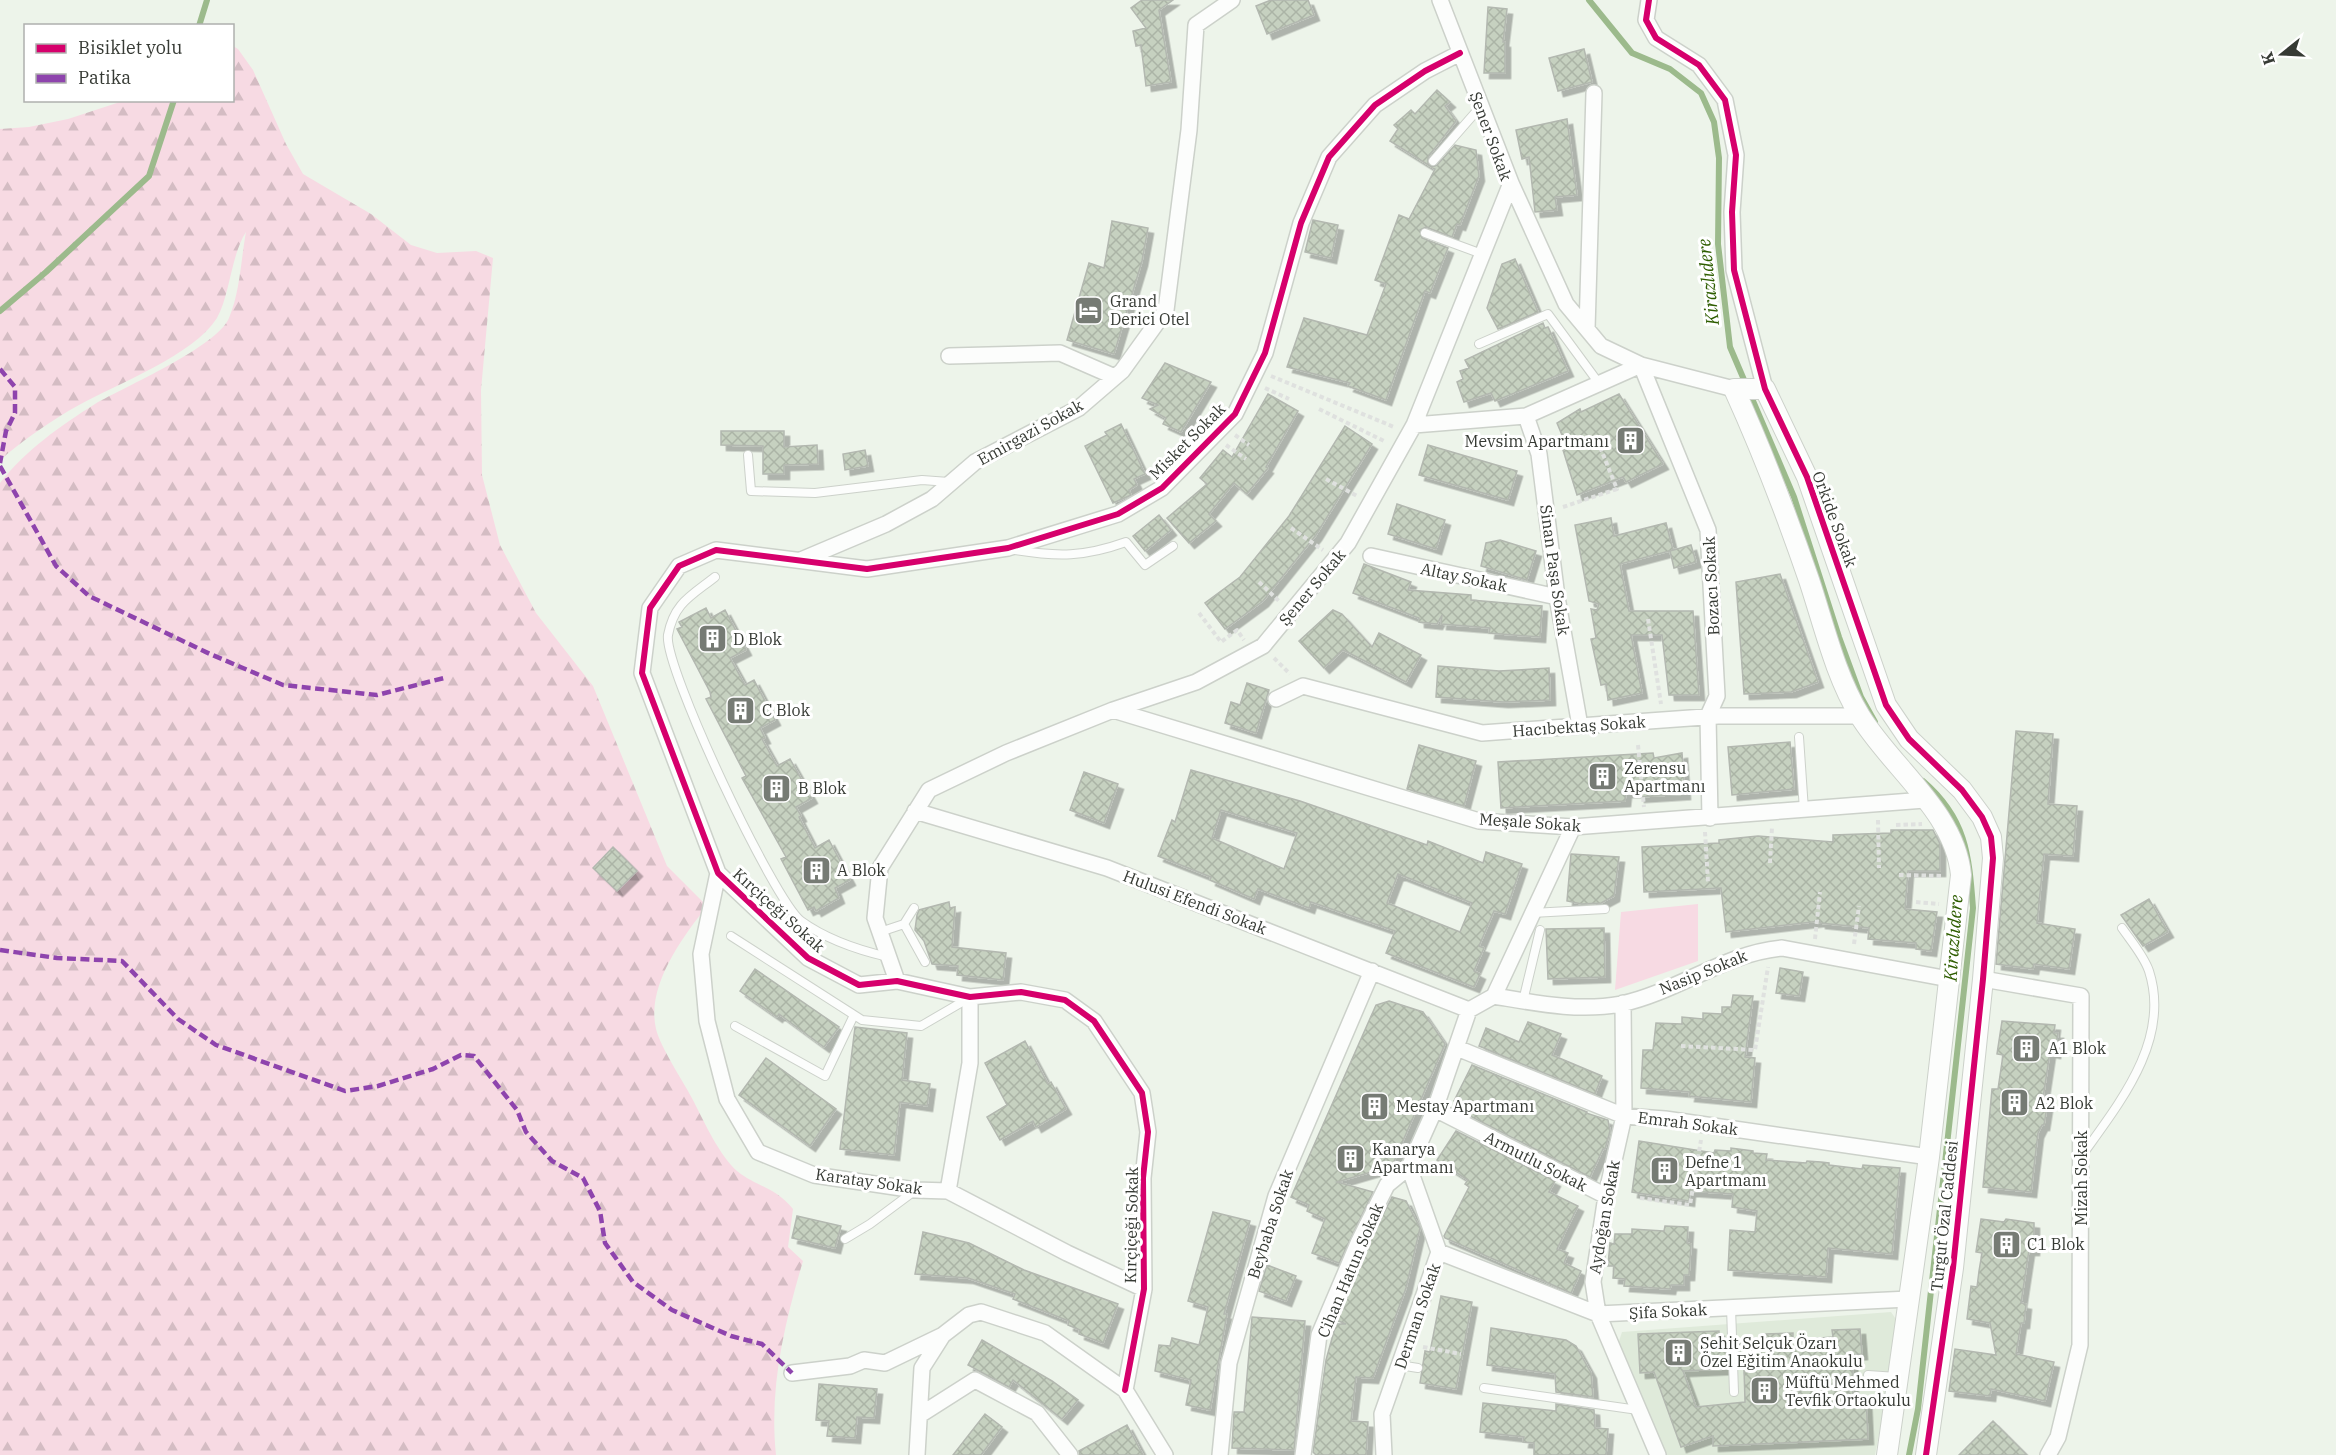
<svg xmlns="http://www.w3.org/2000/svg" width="2336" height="1455" font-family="'IBM Plex Serif',serif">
	<defs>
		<pattern id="forest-firs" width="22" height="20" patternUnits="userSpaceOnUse" patternTransform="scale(1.5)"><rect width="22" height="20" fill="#f7dae3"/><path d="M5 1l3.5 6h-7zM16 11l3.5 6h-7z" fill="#d4bcc3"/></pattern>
		<pattern id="building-cross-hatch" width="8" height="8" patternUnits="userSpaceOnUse" patternTransform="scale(1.5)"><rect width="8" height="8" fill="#c6d1c0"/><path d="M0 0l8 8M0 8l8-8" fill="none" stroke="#abb4a6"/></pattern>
		<filter id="shadow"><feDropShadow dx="5.5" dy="5.5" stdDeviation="0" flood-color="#0004"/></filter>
	</defs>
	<rect width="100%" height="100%" fill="#edf4ea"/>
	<path fill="#dfeada" d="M1891,1312L1900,1325L1875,1455H1665L1618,1344L1622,1332Z"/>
	<path fill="url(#forest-firs)" d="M233,46L238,49L253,70L286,144L303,174L371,214L411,245L437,253L476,251L493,258L481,390L482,475L500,545L536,613L593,686L667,866L707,906C682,938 646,986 656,1029C661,1049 684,1082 694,1102C704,1122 720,1156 737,1171C757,1187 775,1187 793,1209L788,1247L803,1261C784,1325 769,1388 776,1455H0V483C26,450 60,426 95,404C124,387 217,347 229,318C240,292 241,259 246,232C231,255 230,295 217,318C194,355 117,384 79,405C50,421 25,439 0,460V129L29,127L68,119L123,101L232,100Z"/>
	<path fill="#f7dae3" d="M1698,904V961L1615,990L1621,912Z"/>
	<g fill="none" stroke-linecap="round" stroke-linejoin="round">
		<path stroke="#9cba8c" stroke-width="6" d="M1589,0L1632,53L1670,69L1701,93L1714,122L1719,158L1718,244L1730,347L1794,497L1839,637L1861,697L1875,722
			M199,26L207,0
			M0,311L46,272L149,176L174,100
			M1909,1455L1918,1409L1973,908C1969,854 1966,818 1923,781"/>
	</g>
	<path fill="url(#building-cross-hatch)" stroke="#b3b8b0" stroke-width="1.5" fill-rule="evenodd" filter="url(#shadow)" d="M1142,0H1173L1159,10L1171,82L1146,86L1141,45L1136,46L1133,31L1146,28L1131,8Z
		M1271,0H1308L1314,15L1267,34L1256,6Z
		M1488,7L1507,9L1503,42H1505V73H1484Z
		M1584,49L1592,82L1558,91L1549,58Z
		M1437,90L1450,102L1445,106L1456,121L1428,157V163L1432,167L1437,165L1455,145L1476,150L1479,176L1460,225L1457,224L1452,237L1426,227L1420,230L1422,238L1448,248L1430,293L1425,291L1386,400L1348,386L1350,383L1287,367L1304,318L1367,335L1386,284L1375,280L1399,215L1409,219L1435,169L1390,141L1398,129L1394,125L1411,110L1415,114Z
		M1567,119L1577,195L1555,197L1557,210L1535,212L1529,157L1522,159L1516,130Z
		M1313,220L1338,225L1331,258L1305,252Z
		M1112,221L1148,228L1142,261L1114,354L1067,340L1089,263L1104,268Z
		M1515,259L1538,312L1498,329L1487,308L1502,264Z
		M1543,323L1545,328L1548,327L1568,371L1495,401L1491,393L1464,402L1457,382L1463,379L1460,371L1469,368L1465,360Z
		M1165,363L1211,382L1181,432L1163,424L1166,418L1150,409L1158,405L1142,398Z
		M1268,394L1298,411L1266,467L1268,468L1247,494L1234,483L1209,514L1216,521L1189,543L1167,518L1207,484L1200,478L1223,450L1232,457Z
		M1619,394L1663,464L1626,482L1623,477L1577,495L1563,450L1567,447L1557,423L1580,409L1581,412Z
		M1121,424L1145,474L1134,479L1137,485L1129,490L1131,495L1113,503L1085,446L1107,435L1105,432Z
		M1345,426L1372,444L1316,535L1263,601L1225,629L1205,603L1240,577L1289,516Z
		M721,431H784V447L817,445L818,464L784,465V474H763V446L721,445Z
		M1428,445L1517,471L1508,500L1419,475Z
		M865,450L868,466L845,470L843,454Z
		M1397,504L1445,520L1436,549L1388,534Z
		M1159,515L1171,530L1145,551L1133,536Z
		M1611,518L1614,536L1666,523L1673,550L1620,564L1629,611H1693L1699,695H1669L1662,635H1631L1642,693L1608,700L1606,684L1601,685L1591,639L1596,638L1591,609L1597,610L1599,604L1589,601L1575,525Z
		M1500,540L1536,551L1527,580L1481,566L1486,543Z
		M1691,545L1696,562L1674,568L1670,551Z
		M1364,564L1411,582L1408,590L1471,595V600L1542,606L1540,637L1489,633L1490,628L1441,624L1442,615L1437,624L1419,622V618L1353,593Z
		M1780,574L1818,682L1791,692L1744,694L1736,582Z
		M706,608L711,618L725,610L746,650L730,658L745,685L754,680L775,720L760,728L765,738L762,739L777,766L790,759L812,798L796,807L801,816L799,817L815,848L829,840L850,880L835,888L839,898L816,911L814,907L808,910L781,859L786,857L742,778L746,776L706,699L711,697L710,692L677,629L682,627L679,622Z
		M1333,610L1342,614L1372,647L1379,633L1421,655L1406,682L1343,650L1324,668L1299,641Z
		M1438,666L1499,671L1549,668L1550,700L1503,702L1436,697Z
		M1247,683L1269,690L1256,733L1225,723L1231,702L1240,705Z
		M2016,731L2053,734L2048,804L2077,806L2073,856L2044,854L2037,923L2075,929L2069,969L2034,964L2033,969L1996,964Z
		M1790,742L1794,789L1732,795L1728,747Z
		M1419,745L1476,761L1464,806L1407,789Z
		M1653,753L1654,758L1682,753L1685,794L1639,797V792H1626L1625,801L1501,808L1498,762Z
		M1191,770L1300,801L1427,845L1428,841L1483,863L1486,852L1522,864L1505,914L1494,911L1479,946L1484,948L1474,971L1480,974L1474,987L1386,953L1395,931L1311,902L1309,908L1258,889L1254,899L1210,880L1211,877L1158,856L1172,820L1175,822ZM1221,810L1297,833L1284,869L1212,838ZM1398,874L1472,903L1460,932L1387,903Z
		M1084,772L1118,784L1104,823L1070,810Z
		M1891,830H1933L1940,844V871H1908L1905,909L1937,912L1931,951L1916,949V943L1868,939L1869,928L1820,923V921L1726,932L1721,888L1644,892L1642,847L1719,843V840L1758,836L1833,842V835L1891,833Z
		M613,847L637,871L617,891L593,868Z
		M1571,854L1619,857L1614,896L1601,903L1582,904L1567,901Z
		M2149,899L2168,932L2143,946L2121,915Z
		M949,902L950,908L955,907L952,947L1006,953L1003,980L957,975L958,966L932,964L924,941L915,930L917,915L919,910Z
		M1604,928L1605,977L1548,979L1546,929Z
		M1780,968L1803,972L1799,996L1776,993Z
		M755,969L839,1027L824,1047L779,1014L777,1017L740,991Z
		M1733,995L1753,996L1745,1057L1755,1058L1751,1102L1689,1096L1690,1092L1641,1088L1643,1050H1653L1656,1023L1682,1024V1017L1703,1019V1013L1722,1014V1007H1731Z
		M1389,1001L1423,1012L1445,1044L1392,1166L1337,1182L1373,1192L1339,1263L1312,1253L1325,1219L1307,1211L1309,1205L1291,1197L1376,1005Z
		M2002,1021L2055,1025L2054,1033H2058L2055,1053L2050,1052L2042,1105L2047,1106L2044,1125H2042L2038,1133L2031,1192L1983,1187L1992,1089H1998L2003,1055L1997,1054Z
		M1528,1022L1561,1034L1552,1055L1602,1076L1595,1094L1479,1046L1486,1028L1519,1042Z
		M855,1027L907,1033L902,1080L930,1084L927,1106L900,1102L894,1155L840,1149Z
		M1025,1041L1048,1084L1051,1082L1066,1109L1036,1127L1033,1121L1000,1140L987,1117L1007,1105L985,1063Z
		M766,1058L836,1109L810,1146L739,1095Z
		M1472,1065L1587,1112L1586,1113L1608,1120L1610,1131L1605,1149H1603L1590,1177L1466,1114L1469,1109L1454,1101Z
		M1456,1131L1555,1181L1549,1192L1578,1206L1557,1249L1568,1253L1564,1263L1581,1271L1571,1293L1445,1238L1444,1236L1469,1187L1465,1184L1468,1180L1437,1160Z
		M1639,1141L1714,1153L1715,1150L1731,1151V1148L1753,1151V1153L1767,1154L1766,1160L1806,1163L1807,1161L1821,1162L1829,1163V1165L1862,1169L1863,1165L1900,1168L1892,1254L1828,1248L1826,1277L1728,1270L1730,1230L1755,1232L1757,1211L1732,1207L1733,1194L1690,1191L1689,1201L1632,1192Z
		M1392,1197L1406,1201L1420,1228L1406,1288L1373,1378L1356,1377L1351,1421L1368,1422L1366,1455H1316L1313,1452L1326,1360L1336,1324H1346L1336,1320L1368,1245Z
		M1213,1212L1250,1221L1224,1314H1227L1210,1410L1186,1405L1191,1380L1155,1371L1159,1345L1170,1346L1172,1338L1199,1345L1208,1307L1188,1301Z
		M797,1216L841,1226L835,1248L792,1238Z
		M1981,1219L2004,1222L2006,1219L2034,1223V1250H2029L2021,1303L2026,1304L2024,1323H2021L2016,1354L2054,1362L2045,1401L1991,1389L1990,1396L1949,1391L1955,1349L1996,1355L1990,1323L1967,1319L1971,1286L1977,1287L1979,1271L1982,1253L1976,1252Z
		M1665,1226L1688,1227L1687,1243L1691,1244L1689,1275H1684V1285H1671L1670,1289L1624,1286L1625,1279L1613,1278L1614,1266H1608L1610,1243L1614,1244L1615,1234H1632V1229L1664,1231Z
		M923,1232L969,1243L1024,1270L1118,1304L1103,1343L1079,1334L1080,1330L1068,1325L1069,1321L1013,1299L1015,1294L968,1278L915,1274Z
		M1267,1265L1296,1276L1286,1301L1259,1291Z
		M1441,1296L1472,1302L1456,1389L1420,1383L1425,1351L1430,1352Z
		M1252,1317L1305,1321L1294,1450L1232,1448L1234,1412H1244Z
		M1491,1328L1566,1340L1576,1346L1591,1373L1593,1397L1556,1392L1555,1374L1487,1365Z
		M1860,1329L1862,1354L1852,1355L1853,1397L1866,1396L1868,1439L1713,1446V1436L1681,1447L1654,1372L1640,1373L1638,1334L1719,1331V1344L1726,1343L1727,1369L1683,1371L1696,1407L1745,1402L1744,1368H1739L1738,1343L1765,1341V1334L1793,1333V1340L1833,1337L1832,1330Z
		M982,1340L1052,1381L1078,1400L1062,1419L1013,1380L1009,1387L968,1365Z
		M819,1384L877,1389L874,1418L857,1417L855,1438L827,1436L829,1421L816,1420Z
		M1483,1403L1556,1411V1404L1594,1410L1595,1428L1608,1429L1606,1455H1534V1443L1523,1442L1524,1437L1480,1432Z
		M985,1414L1002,1427L981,1455H953Z
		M1993,1421L2027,1455H1959Z
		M1127,1425L1143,1455H1080L1079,1451Z"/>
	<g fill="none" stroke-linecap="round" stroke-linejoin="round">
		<defs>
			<path id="service" d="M1433,161L1481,106
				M1425,233L1482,254
				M1479,344L1548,314L1598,382
				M748,455L751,491L815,493L922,480L949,482
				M1015,550C1058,557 1084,557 1126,542L1145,565L1173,546
				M715,577C691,596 674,603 668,635C663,666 774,901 801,921C827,940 858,950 888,957
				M1799,737L1804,810
				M1532,913L1605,909
				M904,924L914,908
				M880,932L904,924L925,962
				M731,936L862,1020L921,1026L969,998
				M1523,1001L1540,930
				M735,1026L825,1076L854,1015
				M2083,1154C2121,1101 2171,1039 2149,971C2144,956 2131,941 2122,928
				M845,1239L870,1224L913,1192
				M1731,1308L1734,1392
				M1399,1365L1418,1368
				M1868,1375L1897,1377
				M1484,1388L1638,1410"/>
			<path id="minor" d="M1649,0L1646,20L1656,38L1699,65L1725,100L1736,155L1732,212L1734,270L1765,389
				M1511,183L1566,304L1601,346L1641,365L1708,530L1717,696L1708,716L1710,818
				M1587,329L1594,93
				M949,356L1060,353L1115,377
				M1526,416L1539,454L1557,597L1580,726
				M1414,425L1526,416L1641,365L1734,389
				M1371,556L1557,597
				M801,560L886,524L932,499L975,462L1079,408L1122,371L1166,310L1189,130L1196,25L1232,0
				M1276,699L1303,686L1482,733L1718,716H1861
				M1113,710L1479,821L1573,827L1925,800
				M915,811L1107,868L1469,1010
				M718,873L701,954L707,1021L727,1099L758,1152L814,1175L915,1190L948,1191L1067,1253L1144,1289
				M1983,979L2081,996L2080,1345L2058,1437L2048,1455
				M897,981L875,918L880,868L929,790L1006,753L1113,710L1196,682L1263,646L1348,543L1414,425L1511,183L1440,0
				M1494,996C1536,1003 1578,1012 1621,1004C1677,992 1725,953 1782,948L1949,979
				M1623,1003L1624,1116L1606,1196L1593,1282L1598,1314L1658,1455
				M1457,1048L1624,1116L1665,1119L1929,1157
				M1435,1109L1606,1196
				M948,1191L970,1063V997
				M1439,1252L1598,1314L1909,1299
				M792,1373L850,1366L864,1360L885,1363L943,1335
				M1125,1390L1144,1289L1143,1178L1148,1132L1142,1093L1094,1021L1065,1000L1021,992L970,997L897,981L859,985L808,958L718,873L642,673L650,608L679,566L716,550L867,569L1008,548L1118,514L1162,488L1235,414L1265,353L1301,223L1329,157L1375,105L1425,71L1460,53
				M920,1415L975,1380L1037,1413L1070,1455
				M917,1455L922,1368L943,1335L969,1315L981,1312L1045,1333L1125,1390L1165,1455
				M1220,1455L1229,1363L1276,1196L1372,971
				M1303,1455L1319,1335L1359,1241L1387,1185L1409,1167
				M1384,1455L1382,1414L1439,1252L1409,1167L1435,1109L1469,1010L1494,996L1573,827"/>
			<path id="tertiary" d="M1887,1455L1929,1157L1961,875C1955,812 1892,768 1860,716C1835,675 1824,625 1809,580C1786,513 1763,453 1734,389H1765L1807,477L1886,705L1909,739L1962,790L1982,817L1991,837L1993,858L1983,979L1953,1268L1926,1455"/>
		</defs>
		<use href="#service" stroke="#ccd1ca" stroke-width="10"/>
		<use href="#minor" stroke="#ccd1ca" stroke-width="18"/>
		<use href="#tertiary" stroke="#ccd1ca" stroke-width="22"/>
		<path stroke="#dfe1df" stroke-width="4" stroke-dasharray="4.5 3" stroke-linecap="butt" d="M1271,376L1394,427
			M1265,388L1289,399
			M1319,409L1386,442
			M1235,435L1249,445
			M1226,445L1246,459
			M1326,479L1357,496
			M1563,507L1617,489L1598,442
			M1291,528L1323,550
			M1259,582L1280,602
			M1199,613L1221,642L1237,630L1244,640
			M1648,619L1661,704
			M1274,658L1290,674
			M1638,745L1644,807
			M1878,820L1879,868
			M1896,825L1922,824
			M1705,832L1708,882
			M1770,863L1772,827
			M1899,875L1944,876
			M1916,902L1939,904
			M1815,939L1820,892
			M1854,944L1859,906
			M1681,1046L1755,1050L1768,967
			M1640,1198L1690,1205L1701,1140
			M1423,1347L1461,1354"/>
		<use href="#service" stroke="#fcfdfc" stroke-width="8"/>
		<use href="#minor" stroke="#fcfdfc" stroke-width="15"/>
		<use href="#tertiary" stroke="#fcfdfc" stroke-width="20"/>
		<path stroke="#8e44ad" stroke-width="4.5" stroke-dasharray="9 4.5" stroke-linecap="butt" d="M0,369L15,387V413L6,431L0,463
			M0,466L56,566L89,596L210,654L283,685L377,695L444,678
			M0,950L57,958L122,961L178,1019L216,1045L345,1091L378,1086L433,1069L461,1055L474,1056L517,1110L526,1132L552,1161L583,1178L600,1211L605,1243L633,1282L672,1310L731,1336L762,1344L792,1373"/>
		<defs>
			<path id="cycleway" d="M1649,0L1646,20L1656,38L1699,65L1725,100L1736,155L1732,212L1734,270L1765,389L1807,477L1886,705L1909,739L1962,790L1982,817L1991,837L1993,858L1983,979L1953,1268L1926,1455
				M1125,1390L1144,1289L1143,1178L1148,1132L1142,1093L1094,1021L1065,1000L1021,992L970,997L897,981L859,985L808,958L718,873L642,673L650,608L679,566L716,550L867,569L1008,548L1118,514L1162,488L1235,414L1265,353L1301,223L1329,157L1375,105L1425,71L1460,53"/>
		</defs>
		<use href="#cycleway" stroke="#fff" stroke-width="10"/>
		<use href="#cycleway" stroke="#d6006c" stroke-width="6"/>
	</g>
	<defs>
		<symbol id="hotel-square" viewBox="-11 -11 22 22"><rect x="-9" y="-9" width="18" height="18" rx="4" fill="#767b74" stroke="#fff"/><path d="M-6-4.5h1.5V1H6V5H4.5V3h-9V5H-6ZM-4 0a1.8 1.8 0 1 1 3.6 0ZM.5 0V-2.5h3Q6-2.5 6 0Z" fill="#fff"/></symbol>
		<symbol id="building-square" viewBox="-11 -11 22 22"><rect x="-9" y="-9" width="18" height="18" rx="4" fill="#767b74" stroke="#fff"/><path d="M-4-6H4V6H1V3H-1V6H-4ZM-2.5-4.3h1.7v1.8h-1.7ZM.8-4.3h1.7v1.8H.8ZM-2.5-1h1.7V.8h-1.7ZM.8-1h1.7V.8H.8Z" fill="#fff"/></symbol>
	</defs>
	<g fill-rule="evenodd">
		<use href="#hotel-square" x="1072" y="294" width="33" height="33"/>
		<use href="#building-square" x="1614" y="424" width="33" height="33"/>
		<use href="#building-square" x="696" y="622" width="33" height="33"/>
		<use href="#building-square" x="724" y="694" width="33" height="33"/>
		<use href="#building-square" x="1586" y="760" width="33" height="33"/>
		<use href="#building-square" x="760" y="772" width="33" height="33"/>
		<use href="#building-square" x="800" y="854" width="33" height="33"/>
		<use href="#building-square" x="2010" y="1032" width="33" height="33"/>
		<use href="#building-square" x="1998" y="1086" width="33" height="33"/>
		<use href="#building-square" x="1358" y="1090" width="33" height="33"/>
		<use href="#building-square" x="1334" y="1142" width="33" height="33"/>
		<use href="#building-square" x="1648" y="1154" width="33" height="33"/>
		<use href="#building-square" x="1990" y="1228" width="33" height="33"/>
		<use href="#building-square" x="1662" y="1336" width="33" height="33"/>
		<use href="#building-square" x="1748" y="1374" width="33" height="33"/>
	</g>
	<g text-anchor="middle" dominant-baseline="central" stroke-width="6" stroke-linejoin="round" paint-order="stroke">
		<g font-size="16" fill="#363a34" stroke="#fff">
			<text transform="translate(1491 136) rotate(70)">Şener Sokak</text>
			<text transform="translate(1030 432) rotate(-29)">Emirgazi Sokak</text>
			<text transform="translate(1187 441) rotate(-45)">Misket Sokak</text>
			<text transform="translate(1835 519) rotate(70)">Orkide Sokak</text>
			<text transform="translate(1555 570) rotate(82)">Sinan Paşa Sokak</text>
			<text transform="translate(1464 577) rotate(12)">Altay Sokak</text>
			<text transform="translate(1711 586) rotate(-93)">Bozacı Sokak</text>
			<text transform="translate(1312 587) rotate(-50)">Şener Sokak</text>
			<text transform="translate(1579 726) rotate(-4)">Hacıbektaş Sokak</text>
			<text transform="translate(1530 822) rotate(4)">Meşale Sokak</text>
			<text transform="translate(1195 902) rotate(21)">Hulusi Efendi Sokak</text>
			<text transform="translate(779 910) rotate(42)">Kırçiçeği Sokak</text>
			<text transform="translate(1703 972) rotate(-22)">Nasip Sokak</text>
			<text transform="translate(1688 1123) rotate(7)">Emrah Sokak</text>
			<text transform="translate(1536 1161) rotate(27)">Armutlu Sokak</text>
			<text transform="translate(2081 1178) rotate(-90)">Mizah Sokak</text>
			<text transform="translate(869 1181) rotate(8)">Karatay Sokak</text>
			<text transform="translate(1944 1216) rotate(-84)">Turgut Özal Caddesi</text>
			<text transform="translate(1604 1217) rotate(-80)">Aydoğan Sokak</text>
			<text transform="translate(1270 1224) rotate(-72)">Beybaba Sokak</text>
			<text transform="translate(1131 1225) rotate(-89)">Kırçiçeği Sokak</text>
			<text transform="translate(1350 1270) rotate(-67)">Cihan Hatun Sokak</text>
			<text transform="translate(1668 1311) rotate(-3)">Şifa Sokak</text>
			<text transform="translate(1417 1316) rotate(-71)">Derman Sokak</text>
		</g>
		<g font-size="16" fill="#363a34" stroke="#fff" text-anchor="start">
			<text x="1110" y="301">Grand<tspan x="1110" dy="18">Derici Otel</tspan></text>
			<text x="1609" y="441" text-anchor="end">Mevsim Apartmanı</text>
			<text x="733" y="639">D Blok</text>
			<text x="762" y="710">C Blok</text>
			<text x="1624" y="768">Zerensu<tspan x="1624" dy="18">Apartmanı</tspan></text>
			<text x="798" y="788">B Blok</text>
			<text x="837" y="870">A Blok</text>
			<text x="2048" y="1048">A1 Blok</text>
			<text x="2035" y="1103">A2 Blok</text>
			<text x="1396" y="1106">Mestay Apartmanı</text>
			<text x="1372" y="1149">Kanarya<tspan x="1372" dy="18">Apartmanı</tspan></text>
			<text x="1685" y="1162">Defne 1<tspan x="1685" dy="18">Apartmanı</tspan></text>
			<text x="2027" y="1244">C1 Blok</text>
			<text x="1700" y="1343">Şehit Selçuk Özarı<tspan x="1700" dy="18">Özel Eğitim Anaokulu</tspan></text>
			<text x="1785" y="1382">Müftü Mehmed<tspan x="1785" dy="18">Tevfik Ortaokulu</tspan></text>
		</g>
		<g font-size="18" font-style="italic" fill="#2e5d00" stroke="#fff">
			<text transform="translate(1708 282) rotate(-96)">Kirazlıdere</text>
			<text transform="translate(1953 938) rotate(-86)">Kirazlıdere</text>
		</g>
	</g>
	<rect x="24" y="24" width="210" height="78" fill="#ffffff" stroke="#afb0ae" stroke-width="1.5"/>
	<rect x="36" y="44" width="30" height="9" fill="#d6006c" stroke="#afb0ae" stroke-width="1.5"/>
	<text x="78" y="54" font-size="18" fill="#363a34">Bisiklet yolu</text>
	<rect x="36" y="74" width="30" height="9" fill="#8e44ad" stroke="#afb0ae" stroke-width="1.5"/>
	<text x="78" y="84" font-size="18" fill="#363a34">Patika</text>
	<g transform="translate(2282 54) rotate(252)" stroke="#ffffff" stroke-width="4.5" paint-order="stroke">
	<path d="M0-4.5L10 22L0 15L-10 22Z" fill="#363a34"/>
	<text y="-9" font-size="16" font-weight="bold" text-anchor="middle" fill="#363a34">K</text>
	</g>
</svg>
